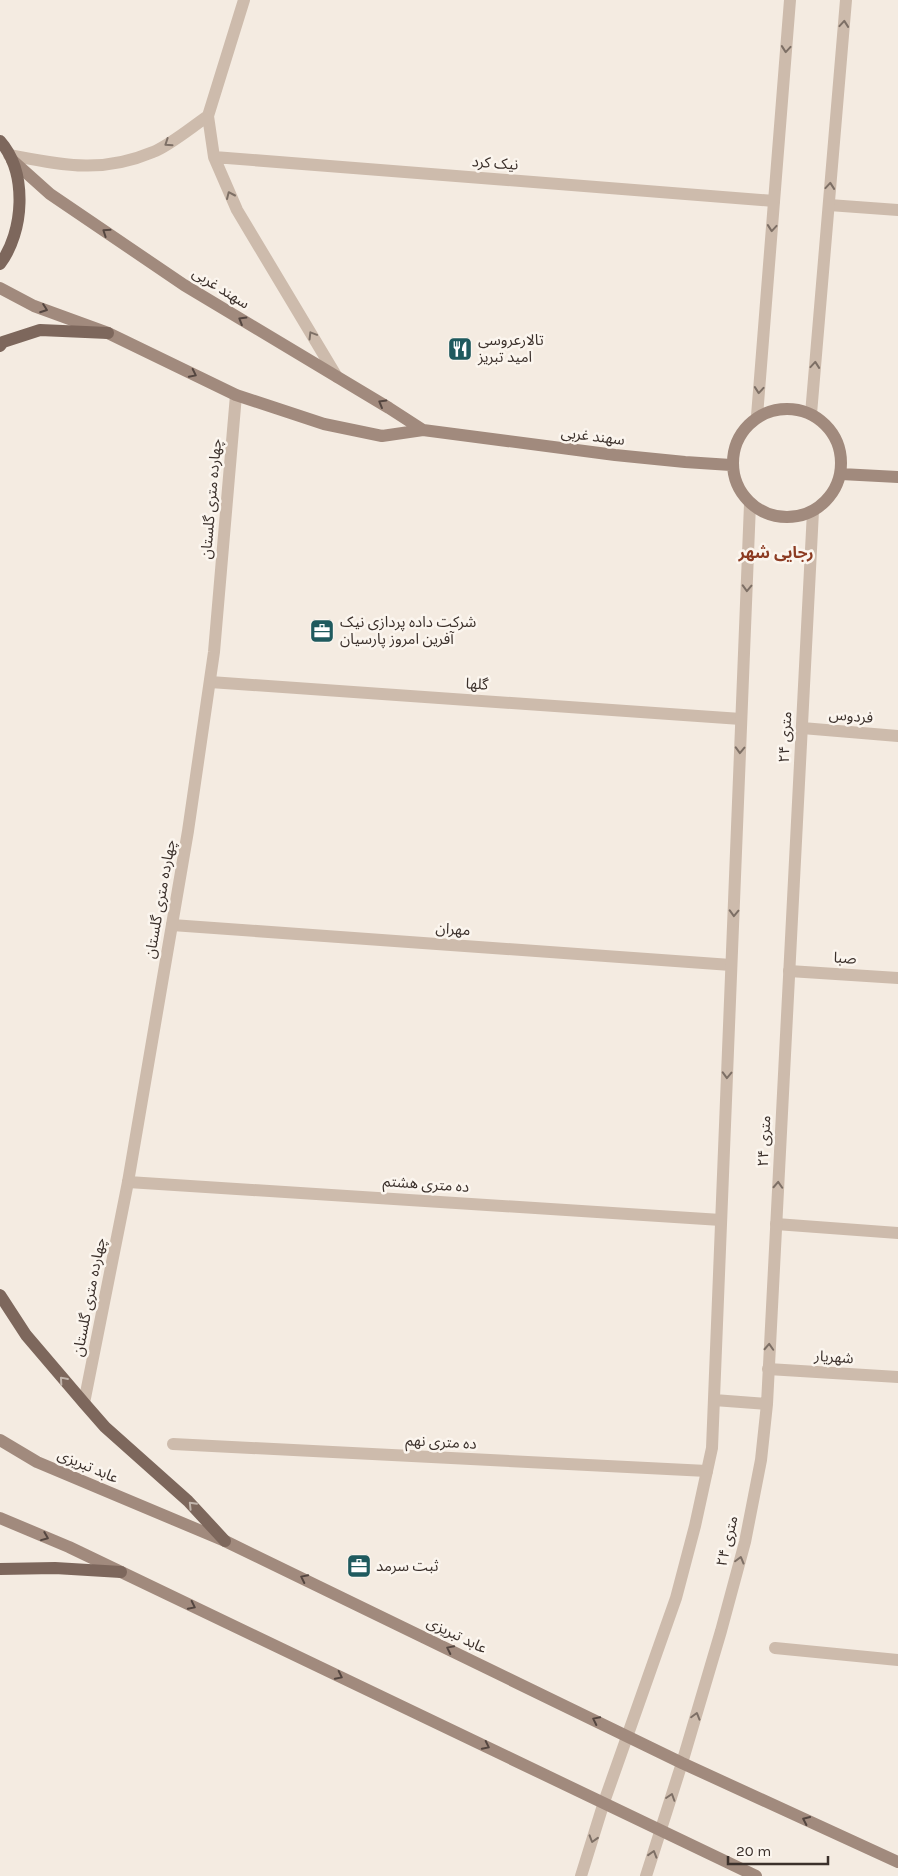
<svg xmlns="http://www.w3.org/2000/svg" width="898" height="1876" font-family="Karla,'Noto Sans Arabic',sans-serif">
	<rect width="100%" height="100%" fill="#f4ebe1"/>
	<g fill="none" stroke-linecap="round" stroke-linejoin="round">
		<path stroke="#cdbbac" stroke-width="12" d="M244,0L208,116L214,157L237,210L337,377
			M9,155C63,165 101,174 153,152C169,146 193,126 208,116
			M214,157L774,201
			M829,205L898,210
			M210,682L741,719
			M802,728L898,736
			M172,925L731,965
			M789,971L898,978
			M128,1182L721,1220
			M776,1224L898,1233
			M768,1369L898,1377
			M173,1444L707,1471
			M775,1648L898,1660"/>
		<path stroke="#cdbbac" stroke-width="12" d="M811,414L846,0
			M757,416L790,0
			M714,1400L767,1404
			M84,1403L128,1182L188,831L214,652L236,395
			M581,1876L604,1802L676,1598L695,1526L712,1448L750,504
			M646,1876L682,1763L721,1631L745,1542L761,1460L767,1404L813,511"/>
		<path stroke="#a18a7d" stroke-width="12" d="M12,160L50,194L184,285L389,408L423,430
			M0,288L34,306L108,333L236,395L324,424L382,436L423,430L615,455L685,462L731,465
			M733 463a54 54 0 1 1 108 0a54 54 0 1 1-108 0Z
			M841,474L898,477
			M0,1440L37,1462L225,1541L682,1763L898,1862
			M0,1518L69,1547L756,1876"/>
		<path stroke="#7d675c" stroke-width="12" d="M0,141C28,173 24,232 0,264
			M0,346L3,342L40,330L108,333
			M0,1295L26,1335L84,1403L105,1427L188,1501L225,1541
			M0,1569L55,1568L121,1572"/>
	</g>
	<defs><path id="oneway-chevron" d="M-2-3.5L2.5 0L-2 3.5" fill="none" stroke-width="1.6" stroke-linecap="round" stroke-linejoin="round" transform="scale(1.25)"/></defs>
	<g stroke="#7d6f65">
		<use href="#oneway-chevron" transform="translate(844 24) rotate(-85)"/>
		<use href="#oneway-chevron" transform="translate(786 49) rotate(95)"/>
		<use href="#oneway-chevron" transform="translate(168 143) rotate(146)"/>
		<use href="#oneway-chevron" transform="translate(830 186) rotate(-85)"/>
		<use href="#oneway-chevron" transform="translate(230 195) rotate(-114)"/>
		<use href="#oneway-chevron" transform="translate(772 228) rotate(95)"/>
		<use href="#oneway-chevron" transform="translate(312 335) rotate(-121)"/>
		<use href="#oneway-chevron" transform="translate(815 365) rotate(-85)"/>
		<use href="#oneway-chevron" transform="translate(759 390) rotate(95)"/>
		<use href="#oneway-chevron" transform="translate(747 588) rotate(92)"/>
		<use href="#oneway-chevron" transform="translate(740 750) rotate(92)"/>
		<use href="#oneway-chevron" transform="translate(734 913) rotate(92)"/>
		<use href="#oneway-chevron" transform="translate(727 1075) rotate(92)"/>
		<use href="#oneway-chevron" transform="translate(778 1185) rotate(-87)"/>
		<use href="#oneway-chevron" transform="translate(769 1347) rotate(-87)"/>
		<use href="#oneway-chevron" transform="translate(740 1560) rotate(-75)"/>
		<use href="#oneway-chevron" transform="translate(696 1716) rotate(-74)"/>
		<use href="#oneway-chevron" transform="translate(671 1797) rotate(-72)"/>
		<use href="#oneway-chevron" transform="translate(593 1839) rotate(107)"/>
		<use href="#oneway-chevron" transform="translate(653 1854) rotate(-73)"/>
	</g>
	<g stroke="#544640">
		<use href="#oneway-chevron" transform="translate(106 232) rotate(-146)"/>
		<use href="#oneway-chevron" transform="translate(44 309) rotate(20)"/>
		<use href="#oneway-chevron" transform="translate(242 320) rotate(-149)"/>
		<use href="#oneway-chevron" transform="translate(193 374) rotate(26)"/>
		<use href="#oneway-chevron" transform="translate(382 403) rotate(-150)"/>
		<use href="#oneway-chevron" transform="translate(45 1537) rotate(22)"/>
		<use href="#oneway-chevron" transform="translate(304 1578) rotate(-154)"/>
		<use href="#oneway-chevron" transform="translate(192 1606) rotate(26)"/>
		<use href="#oneway-chevron" transform="translate(450 1649) rotate(-154)"/>
		<use href="#oneway-chevron" transform="translate(339 1676) rotate(26)"/>
		<use href="#oneway-chevron" transform="translate(596 1720) rotate(-154)"/>
		<use href="#oneway-chevron" transform="translate(486 1746) rotate(26)"/>
		<use href="#oneway-chevron" transform="translate(806 1820) rotate(-155)"/>
	</g>
	<g stroke="#c2b5ac">
		<use href="#oneway-chevron" transform="translate(63 1380) rotate(-131)"/>
		<use href="#oneway-chevron" transform="translate(192 1505) rotate(-134)"/>
	</g>
	<defs>
		<symbol id="restaurant-square" viewBox="-11 -11 22 22"><rect x="-9" y="-9" width="18" height="18" rx="4" fill="#1f5a5e" stroke="#fbf5ee"/><path d="M-5-6h1v4h1v-4h1v4h1v-4h1v5L-1.5 .5V6h-2V.5L-5-1ZM5-6V6H3V1.5H1.5Q1.5-4 5-6Z" fill="#fff"/></symbol>
		<symbol id="office-square" viewBox="-11 -11 22 22"><rect x="-9" y="-9" width="18" height="18" rx="4" fill="#1f5a5e" stroke="#fbf5ee"/><path d="M-6-3h4V-5.5h4V-3h4V5H-6ZM-1-4.5V-3h2v-1.5ZM-6 0V1H6V0Z" fill="#fff"/></symbol>
	</defs>
	<g fill-rule="evenodd">
		<use href="#restaurant-square" x="446" y="335" width="28" height="28"/>
		<use href="#office-square" x="308" y="617" width="28" height="28"/>
		<use href="#office-square" x="345" y="1552" width="28" height="28"/>
	</g>
	<g text-anchor="middle" dominant-baseline="central" stroke-width="5" stroke-linejoin="round" paint-order="stroke">
		<g font-size="15" fill="#3b302b" stroke="#fbf5ee">
			<text transform="translate(495 163) rotate(4)">نیک کرد</text>
			<text transform="translate(221 288) rotate(32)">سهند غربی</text>
			<text transform="translate(593 436) rotate(7)">سهند غربی</text>
			<text transform="translate(211 499) rotate(-85)">چهارده متری گلستان</text>
			<text transform="translate(477 684) rotate(4)">گلها</text>
			<text transform="translate(851 716) rotate(5)">فردوس</text>
			<text transform="translate(785 737) rotate(-87)">۲۴ متری</text>
			<text transform="translate(160 899) rotate(-80)">چهارده متری گلستان</text>
			<text transform="translate(453 929) rotate(4)">مهران</text>
			<text transform="translate(845 958) rotate(4)">صبا</text>
			<text transform="translate(764 1141) rotate(-87)">۲۴ متری</text>
			<text transform="translate(426 1184) rotate(4)">ده متری هشتم</text>
			<text transform="translate(89 1297) rotate(-79)">چهارده متری گلستان</text>
			<text transform="translate(834 1357) rotate(4)">شهریار</text>
			<text transform="translate(441 1442) rotate(3)">ده متری نهم</text>
			<text transform="translate(88 1466) rotate(23)">عابد تبریزی</text>
			<text transform="translate(727 1541) rotate(-77)">۲۴ متری</text>
			<text transform="translate(457 1635) rotate(26)">عابد تبریزی</text>
		</g>
		<g font-size="15" fill="#3b302b" stroke="#fbf5ee" text-anchor="start">
			<text x="478" y="340">تالارعروسی<tspan x="478" dy="17">امید تبریز</tspan></text>
			<text x="340" y="622">شرکت داده پردازی نیک<tspan x="340" dy="17">آفرین امروز پارسیان</tspan></text>
			<text x="376" y="1566">ثبت سرمد</text>
		</g>
		<g font-size="16" font-weight="bold" fill="#8c3b22" stroke="#fbf5ee">
			<text x="776" y="552">رجایی شهر</text>
		</g>
	</g>
	<path d="M728 1856v8h100v-8" fill="none" stroke="#3b302b" stroke-width="2.5"/>
	<text x="736" y="1856" font-size="15" fill="#3b302b" stroke="#fbf5ee" stroke-width="4" paint-order="stroke">20 m</text>
</svg>
